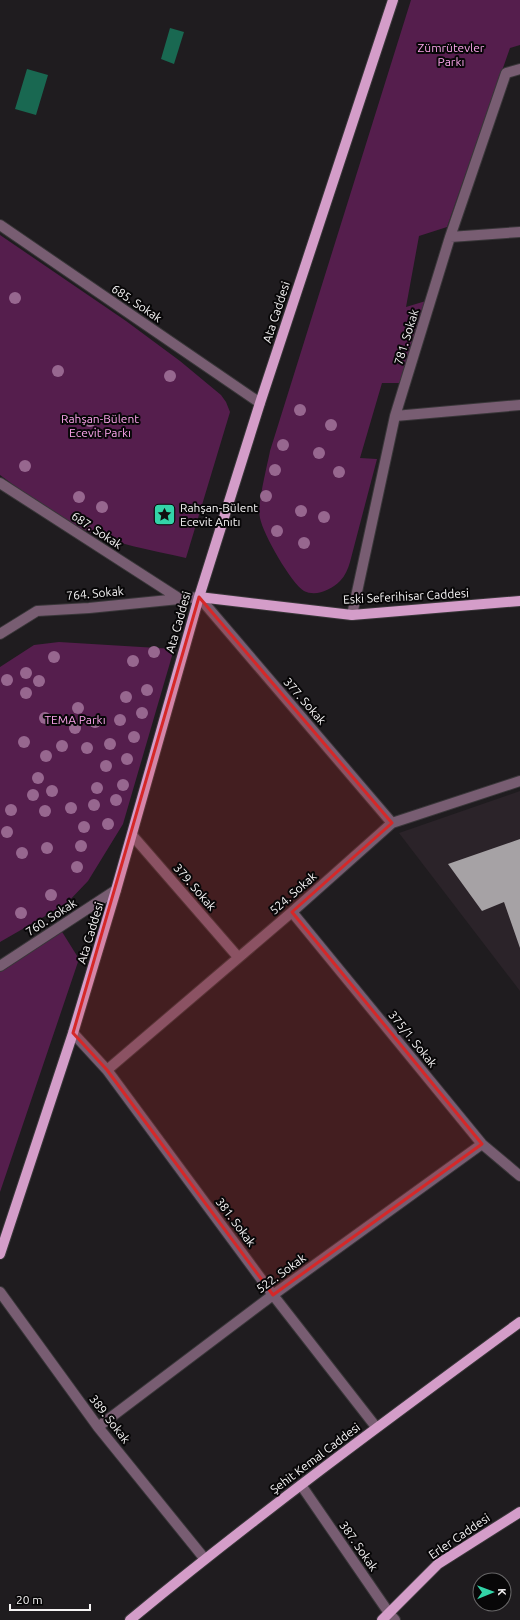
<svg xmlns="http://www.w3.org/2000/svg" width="520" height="1620" font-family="Ubuntu,sans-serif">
	<rect width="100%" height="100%" fill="#1f1c1f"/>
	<path fill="#2b2329" d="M520,791V991L399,833Z"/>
	<path fill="#551e4d" d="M411,0H520V45L510,48L447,227L419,236L406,307L429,300L404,383H382L360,458L377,459L350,562C348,569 345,576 340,581C331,590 316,597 304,591C291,583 263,534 260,518C257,505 267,467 270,451Z
		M0,235L126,321L180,361L221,395L226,402L230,412L186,558C151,550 115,544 82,529C52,516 26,494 0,475Z
		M59,642L174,649L123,824L88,881L66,904L0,942V667L34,645Z
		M59,927L79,959L0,1192V964Z"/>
	<path fill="#196851" d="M170,28L184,32L174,64L161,59Z
		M27,69L48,75L36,115L15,109Z"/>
	<path fill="#a6a2a5" d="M520,839V948L504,902L482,911L448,864Z"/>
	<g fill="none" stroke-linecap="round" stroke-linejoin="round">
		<defs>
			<path id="minor" d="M0,225L260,403
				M450,237L520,232
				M395,416L520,405
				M0,483L180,599
				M352,615L395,416L450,237L506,73L520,69
				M0,634L37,611L89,608L199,597L392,823
				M132,835L238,957
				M292,912L482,1144L520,1176
				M0,966L116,890
				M73,1033L107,1070L273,1295L376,1427
				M107,1070L292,912L392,823L520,781
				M0,1292L98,1427L204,1558
				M98,1427L273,1295L482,1144
				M301,1485L389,1613L395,1620"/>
			<path id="major" d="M199,597L352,615L520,601
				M0,1254L73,1033L116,890L199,597L260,403L393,0
				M130,1620C256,1516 388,1419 520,1322
				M382,1620L438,1564L520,1512"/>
		</defs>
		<use href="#minor" stroke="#393639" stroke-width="12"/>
		<use href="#major" stroke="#393639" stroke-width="12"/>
		<use href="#minor" stroke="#785d72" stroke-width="10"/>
		<use href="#major" stroke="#d49dc9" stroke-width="10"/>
	</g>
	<g fill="#97678f">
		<circle cx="15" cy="298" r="6"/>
		<circle cx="58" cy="371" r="6"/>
		<circle cx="170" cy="376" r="6"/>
		<circle cx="300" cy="410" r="6"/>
		<circle cx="90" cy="421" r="6"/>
		<circle cx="331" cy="425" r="6"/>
		<circle cx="283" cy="445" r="6"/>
		<circle cx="319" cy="453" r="6"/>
		<circle cx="25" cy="466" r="6"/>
		<circle cx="275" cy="470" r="6"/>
		<circle cx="339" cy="472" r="6"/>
		<circle cx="266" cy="496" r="6"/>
		<circle cx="79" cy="497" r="6"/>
		<circle cx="102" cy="507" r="6"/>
		<circle cx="301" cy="511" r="6"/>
		<circle cx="324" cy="517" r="6"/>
		<circle cx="277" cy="531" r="6"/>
		<circle cx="304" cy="543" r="6"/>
		<circle cx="154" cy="652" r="6"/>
		<circle cx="54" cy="657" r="6"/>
		<circle cx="133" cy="661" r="6"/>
		<circle cx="26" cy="673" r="6"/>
		<circle cx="7" cy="680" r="6"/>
		<circle cx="39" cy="681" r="6"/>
		<circle cx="147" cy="690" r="6"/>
		<circle cx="26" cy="693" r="6"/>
		<circle cx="126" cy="697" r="6"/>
		<circle cx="78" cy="708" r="6"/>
		<circle cx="142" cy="713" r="6"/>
		<circle cx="45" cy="718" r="6"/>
		<circle cx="120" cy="720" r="6"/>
		<circle cx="95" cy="722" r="6"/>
		<circle cx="75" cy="728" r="6"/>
		<circle cx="134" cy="737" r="6"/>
		<circle cx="24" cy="742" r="6"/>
		<circle cx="110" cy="744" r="6"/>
		<circle cx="62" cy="746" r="6"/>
		<circle cx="87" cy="748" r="6"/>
		<circle cx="46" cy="756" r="6"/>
		<circle cx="127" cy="759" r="6"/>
		<circle cx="106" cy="766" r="6"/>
		<circle cx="38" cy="778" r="6"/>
		<circle cx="123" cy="785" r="6"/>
		<circle cx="97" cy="788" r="6"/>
		<circle cx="52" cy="791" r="6"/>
		<circle cx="33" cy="795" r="6"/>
		<circle cx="116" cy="800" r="6"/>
		<circle cx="94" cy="805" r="6"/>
		<circle cx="71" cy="808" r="6"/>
		<circle cx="11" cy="810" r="6"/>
		<circle cx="45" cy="811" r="6"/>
		<circle cx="108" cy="824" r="6"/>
		<circle cx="84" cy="827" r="6"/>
		<circle cx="7" cy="832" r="6"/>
		<circle cx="81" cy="846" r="6"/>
		<circle cx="47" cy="848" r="6"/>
		<circle cx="22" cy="853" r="6"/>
		<circle cx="77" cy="867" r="6"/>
		<circle cx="51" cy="895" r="6"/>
		<circle cx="21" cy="913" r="6"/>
	</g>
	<path fill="#d62828" fill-opacity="0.2" stroke="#d62828" stroke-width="3" stroke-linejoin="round" d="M199,597L392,823L292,912L482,1144L273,1295L107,1070L73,1033Z"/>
	<defs>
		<symbol id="sight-square" viewBox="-11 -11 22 22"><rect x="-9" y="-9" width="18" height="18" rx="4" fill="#33d4a8" stroke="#080708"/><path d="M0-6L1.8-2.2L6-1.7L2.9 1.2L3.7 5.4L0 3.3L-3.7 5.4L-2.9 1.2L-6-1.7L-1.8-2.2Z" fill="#111"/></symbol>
	</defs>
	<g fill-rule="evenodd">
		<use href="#sight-square" x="152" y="502" width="25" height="25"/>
	</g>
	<g text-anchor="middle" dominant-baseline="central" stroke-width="4" stroke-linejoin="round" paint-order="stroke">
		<g font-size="12" fill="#faa4ea" stroke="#080708">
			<text x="451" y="47">Zümrütevler<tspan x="451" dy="14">Parkı</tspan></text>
			<text x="100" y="418">Rahşan-Bülent<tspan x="100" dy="14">Ecevit Parkı</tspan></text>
			<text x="75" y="719">TEMA Parkı</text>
		</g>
		<g font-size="12" fill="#f6f4f5" stroke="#080708">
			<text transform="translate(137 303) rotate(34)">685. Sokak</text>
			<text transform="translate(276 312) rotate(-72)">Ata Caddesi</text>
			<text transform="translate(406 337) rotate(-73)">781. Sokak</text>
			<text transform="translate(97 530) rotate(33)">687. Sokak</text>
			<text transform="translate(95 593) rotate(-5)">764. Sokak</text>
			<text transform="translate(406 596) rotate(-3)">Eski Seferihisar Caddesi</text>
			<text transform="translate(178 622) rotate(-74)">Ata Caddesi</text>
			<text transform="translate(305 701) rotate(49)">377. Sokak</text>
			<text transform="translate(195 887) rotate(49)">379. Sokak</text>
			<text transform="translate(293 893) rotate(-41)">524. Sokak</text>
			<text transform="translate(51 917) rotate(-33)">760. Sokak</text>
			<text transform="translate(90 933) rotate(-73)">Ata Caddesi</text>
			<text transform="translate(413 1039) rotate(51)">375/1. Sokak</text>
			<text transform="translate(236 1222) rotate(53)">381. Sokak</text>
			<text transform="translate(281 1273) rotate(-36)">522. Sokak</text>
			<text transform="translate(110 1419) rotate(52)">389. Sokak</text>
			<text transform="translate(315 1458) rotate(-37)">Şehit Kemal Caddesi</text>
			<text transform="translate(459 1536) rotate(-34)">Erler Caddesi</text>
			<text transform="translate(359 1546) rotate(55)">387. Sokak</text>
		</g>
		<g font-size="12" fill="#f6f4f5" stroke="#080708" text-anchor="start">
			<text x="180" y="507">Rahşan-Bülent<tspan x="180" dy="14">Ecevit Anıtı</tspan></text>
		</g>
	</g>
	<g transform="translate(492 1592) rotate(89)"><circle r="19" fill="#080708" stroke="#676667"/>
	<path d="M0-3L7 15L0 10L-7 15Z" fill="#33d4a8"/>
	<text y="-6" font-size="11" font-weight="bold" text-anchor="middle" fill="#f6f4f5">K</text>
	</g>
	<path d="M10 1604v6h80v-6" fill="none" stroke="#f6f4f5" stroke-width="2"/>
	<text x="16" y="1604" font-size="12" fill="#f6f4f5" stroke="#080708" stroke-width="3" paint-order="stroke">20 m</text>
</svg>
